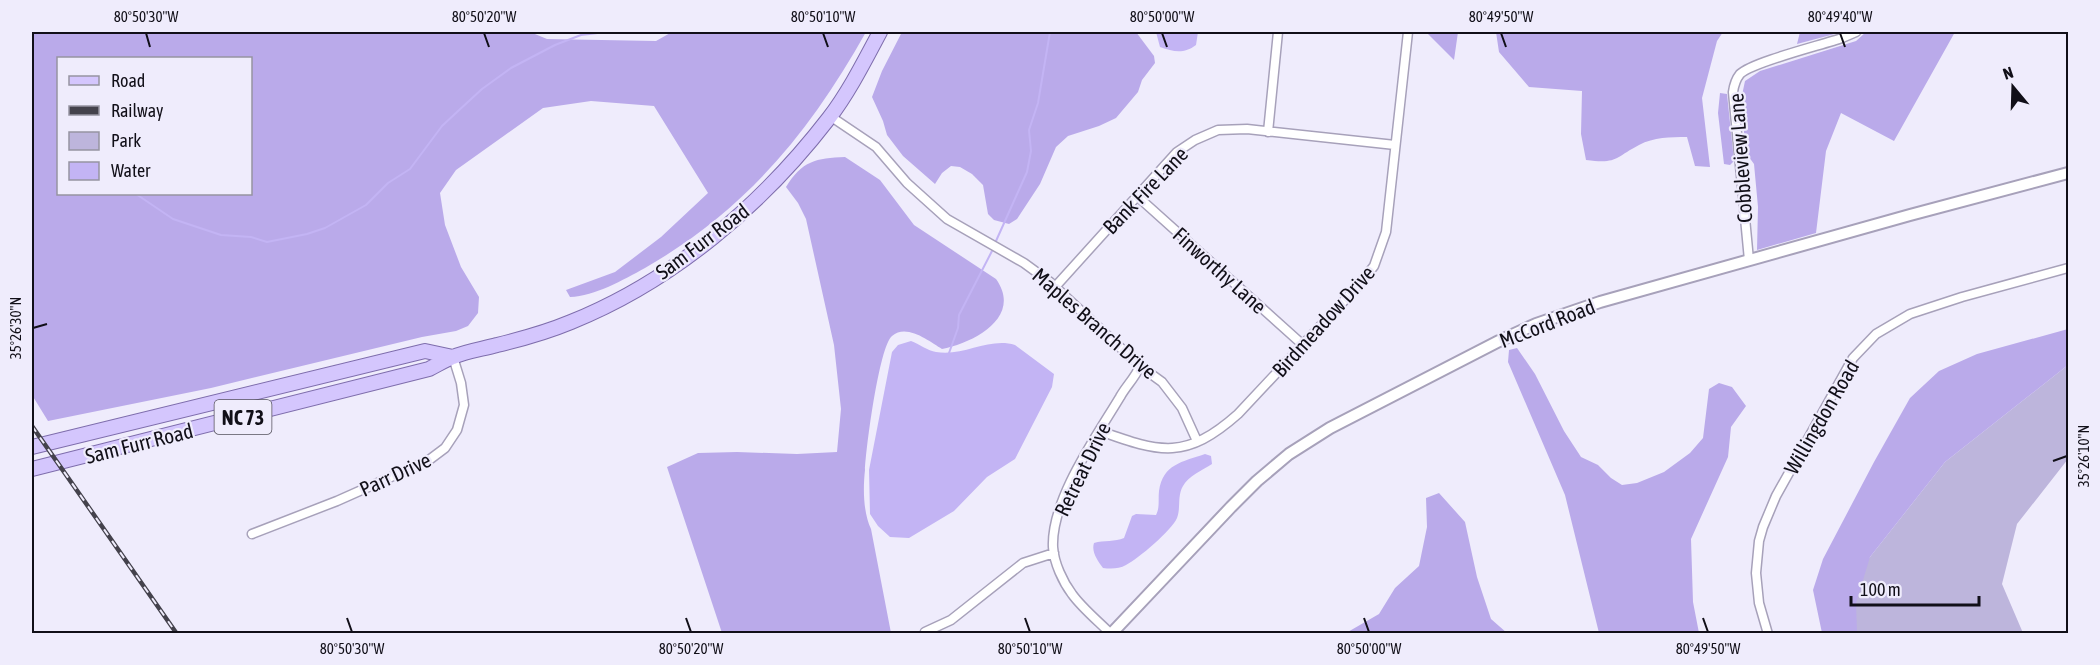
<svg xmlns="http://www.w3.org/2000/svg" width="2100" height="665" font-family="'Asap Condensed',sans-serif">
	<rect width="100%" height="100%" fill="#efecfc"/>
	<path fill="#bdb5dc" d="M2068,365V459L2017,524L2002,584L2023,633H1852L1840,599L1870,557L1945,462Z"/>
	<path fill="#baaaea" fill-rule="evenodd" d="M32,32H530L547,39L656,41L672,32H866C810,132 746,210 645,268C623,280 595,296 570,297L566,290L615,272L661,237L708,193L654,106L591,101L543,108L456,170L440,193L445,225L461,267L479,297L478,313L468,326L456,331L422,337L211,388L48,421L32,395ZM58,58H250V194H58Z
		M902,32H1136L1154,56L1155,63L1142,80L1138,92L1116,118L1099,126L1068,136L1056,147L1040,184L1017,219L1009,224L994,220L988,214L983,185L972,174L960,167L951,166L942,173L935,184L903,156L887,135L883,121L872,97L882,71Z
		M1427,32H1458L1454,60L1428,34Z
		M1496,32H1723L1717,41L1702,98L1710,167L1695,166L1687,137C1670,137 1654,137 1639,145C1614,158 1618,164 1586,160L1581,134L1582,91L1529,87L1499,52Z
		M1800,32H1842L1797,44Z
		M1866,32H1955L1894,141L1841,113L1826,151L1816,233L1757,250L1758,207L1754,164L1746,153L1741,100L1745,81L1760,71L1856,41Z
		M1720,93L1727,94L1734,161L1730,165L1724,164L1718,113Z
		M845,157L880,180L914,225L996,279C1023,317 974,343 942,349C930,342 907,323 892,336C879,347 866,448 865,470C863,488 863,512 871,529L891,633H722L667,467L698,453L737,452L797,454L837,452L841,409L834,345L806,219L798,203L786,187C802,161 816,158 845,157Z
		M2068,329V365L1945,462L1870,557L1856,603L1857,633H1822L1813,590L1823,559L1874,462L1910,398L1939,371L1977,354Z
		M1517,348L1535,374L1564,431L1581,457L1598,465L1611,478L1622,485L1637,483L1664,472L1690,453L1703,438L1709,389L1719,383L1732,387L1746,406L1731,427L1728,457L1691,539L1693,602L1699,633H1599L1565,495L1508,362L1509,350Z
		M1439,493L1465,522L1477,577L1491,619L1507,633H1346L1379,614L1395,588L1419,566L1427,527L1426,498Z"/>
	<path fill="#c3b4f4" d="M1156,32H1198L1196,45C1184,54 1174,52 1160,47Z
		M911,341C919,344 928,351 936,352C963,357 989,337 1015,345L1054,374L1052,387L1015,459L987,477L954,511L909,538L890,537L878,526L870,514L869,470L892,352L898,345Z
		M1205,454L1211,456L1212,464C1203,470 1188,476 1183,486C1177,496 1181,508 1177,518C1172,530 1138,559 1126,565C1119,569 1111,569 1103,568C1098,561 1091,552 1094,543C1104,540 1115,542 1124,538L1132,516L1136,514L1156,515C1160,508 1158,499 1159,491C1163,464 1182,462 1205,454Z"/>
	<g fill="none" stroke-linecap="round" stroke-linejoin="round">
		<path stroke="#c3b4f4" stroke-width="2" d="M627,32H638
			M136,194L173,219L221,235L251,237L267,242L307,234L325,228L366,205L388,183L410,169L442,126L457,112L482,89L511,68L555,45L581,35L606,32
			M996,241L1027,172L1031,151L1029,130L1038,103L1050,32
			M949,353L958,328L959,315L992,251"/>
		<defs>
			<path id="minor" d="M830,116L876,147L907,183L947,219L1024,263L1050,282L1140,366L1162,382L1182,408L1197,441
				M1268,132L1278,32
				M1137,196L1303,345
				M1749,260L1733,92C1734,85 1736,79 1740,74C1752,62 1822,45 1842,38L1856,32
				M1055,287L1177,152L1195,140L1218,130L1247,129L1395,145
				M1100,431C1161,453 1186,460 1238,414L1357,287L1374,266L1386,232L1408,32
				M252,534L337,501L429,460L445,448L457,430L464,405L461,383L453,357
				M925,632L951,620L1023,563L1054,553
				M1111,634C1098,621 1082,608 1072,594C1063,582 1054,563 1053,547C1051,500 1096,437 1120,397C1126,386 1135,378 1140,366
				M1768,634L1759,603L1756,573L1759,541L1763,527L1776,496L1853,358L1876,334L1910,314L1962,297L2068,268"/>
			<path id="tertiary" d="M1111,634L1231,507L1257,481L1289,454L1330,428L1499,341L1536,324L1600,302L1910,215L2068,173"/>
			<path id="primary" d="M32,447L425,351L453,357
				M32,469L429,369C437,365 445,360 453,357C467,351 483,349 497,345C522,339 547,332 571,322C673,281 762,205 829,118C849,92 865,60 880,32"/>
		</defs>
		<use href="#minor" stroke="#a7a1ba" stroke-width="11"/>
		<use href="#tertiary" stroke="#a7a1ba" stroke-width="14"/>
		<use href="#primary" stroke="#7e6dac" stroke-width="16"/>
		<use href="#minor" stroke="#fff" stroke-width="8"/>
		<use href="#tertiary" stroke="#fff" stroke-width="10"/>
		<use href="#primary" stroke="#d4c6fd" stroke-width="14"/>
		<defs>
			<path id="rail" d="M32,426L177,634"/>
		</defs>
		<use href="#rail" stroke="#44424c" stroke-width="4.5"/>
		<use href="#rail" stroke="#efecfc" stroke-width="2" stroke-dasharray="7" stroke-linecap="butt"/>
	</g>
	<path fill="none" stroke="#110f18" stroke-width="2" d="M146,33L150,47M484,33L489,47M823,33L828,47M1162,33L1167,47M1501,33L1506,47M1840,33L1845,47M33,328L47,324M2053,461L2067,456M347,618L352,632M686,618L691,632M1025,618L1030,632M1364,618L1369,632M1703,618L1708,632"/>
	<g text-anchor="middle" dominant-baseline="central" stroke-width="4.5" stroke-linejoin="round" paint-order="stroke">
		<rect fill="#efecfc" stroke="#54515c" stroke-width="1.5" x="214.5" y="400" width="57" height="34" rx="4.5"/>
		<g font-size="20" font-weight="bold" fill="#110f18">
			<text x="243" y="417">NC 73</text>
		</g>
		<g font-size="21" fill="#110f18" stroke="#efecfc">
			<text transform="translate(1740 158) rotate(-94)">Cobbleview Lane</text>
			<text transform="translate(1145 190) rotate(-46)">Bank Fire Lane</text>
			<text transform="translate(702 241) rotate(-37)">Sam Furr Road</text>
			<text transform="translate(1220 270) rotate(42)">Finworthy Lane</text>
			<text transform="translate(1323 321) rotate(-48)">Birdmeadow Drive</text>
			<text transform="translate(1095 323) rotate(41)">Maples Branch Drive</text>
			<text transform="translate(1547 323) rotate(-21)">McCord Road</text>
			<text transform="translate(1821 417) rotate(-60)">Willingdon Road</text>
			<text transform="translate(139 443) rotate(-14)">Sam Furr Road</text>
			<text transform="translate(1082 469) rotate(-64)">Retreat Drive</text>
			<text transform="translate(395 474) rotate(-25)">Parr Drive</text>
		</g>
	</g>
	<rect width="2100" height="665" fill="none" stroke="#efecfc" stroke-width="66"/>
	<rect x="57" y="57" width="195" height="138" fill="#efecfc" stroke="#9694a1" stroke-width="1.5"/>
	<rect x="69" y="76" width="30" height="9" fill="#d4c6fd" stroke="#9694a1" stroke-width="1.5"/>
	<text x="111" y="87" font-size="18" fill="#110f18">Road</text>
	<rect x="69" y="106" width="30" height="9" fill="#44424c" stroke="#9694a1" stroke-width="1.5"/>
	<text x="111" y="117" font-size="18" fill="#110f18">Railway</text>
	<rect x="69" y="132" width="30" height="18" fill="#bdb5dc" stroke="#9694a1" stroke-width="1.5"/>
	<text x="111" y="147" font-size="18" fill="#110f18">Park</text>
	<rect x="69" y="162" width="30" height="18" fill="#c3b4f4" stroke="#9694a1" stroke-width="1.5"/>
	<text x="111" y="177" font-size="18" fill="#110f18">Water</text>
	<g transform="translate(2013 87) rotate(341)" stroke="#efecfc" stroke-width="4.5" paint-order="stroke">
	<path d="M0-4.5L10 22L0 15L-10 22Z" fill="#110f18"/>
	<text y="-9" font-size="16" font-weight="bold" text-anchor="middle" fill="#110f18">N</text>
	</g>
	<path d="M1851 596v9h128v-9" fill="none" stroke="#110f18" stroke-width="3"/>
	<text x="1860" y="596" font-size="18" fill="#110f18" stroke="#efecfc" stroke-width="4.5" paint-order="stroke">100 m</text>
	<rect x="33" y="33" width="2034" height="599" fill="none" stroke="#110f18" stroke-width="2"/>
	<g font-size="15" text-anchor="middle" fill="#110f18">
		<text x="146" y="22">80°50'30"W</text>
		<text x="484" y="22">80°50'20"W</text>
		<text x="823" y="22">80°50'10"W</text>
		<text x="1162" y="22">80°50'00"W</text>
		<text x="1501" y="22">80°49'50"W</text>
		<text x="1840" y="22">80°49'40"W</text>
		<text transform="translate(16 328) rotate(-90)" y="5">35°26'30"N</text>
		<text transform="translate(2084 456) rotate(-90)" y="5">35°26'10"N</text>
		<text x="352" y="654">80°50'30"W</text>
		<text x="691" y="654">80°50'20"W</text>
		<text x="1030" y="654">80°50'10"W</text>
		<text x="1369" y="654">80°50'00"W</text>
		<text x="1708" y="654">80°49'50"W</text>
	</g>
</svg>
